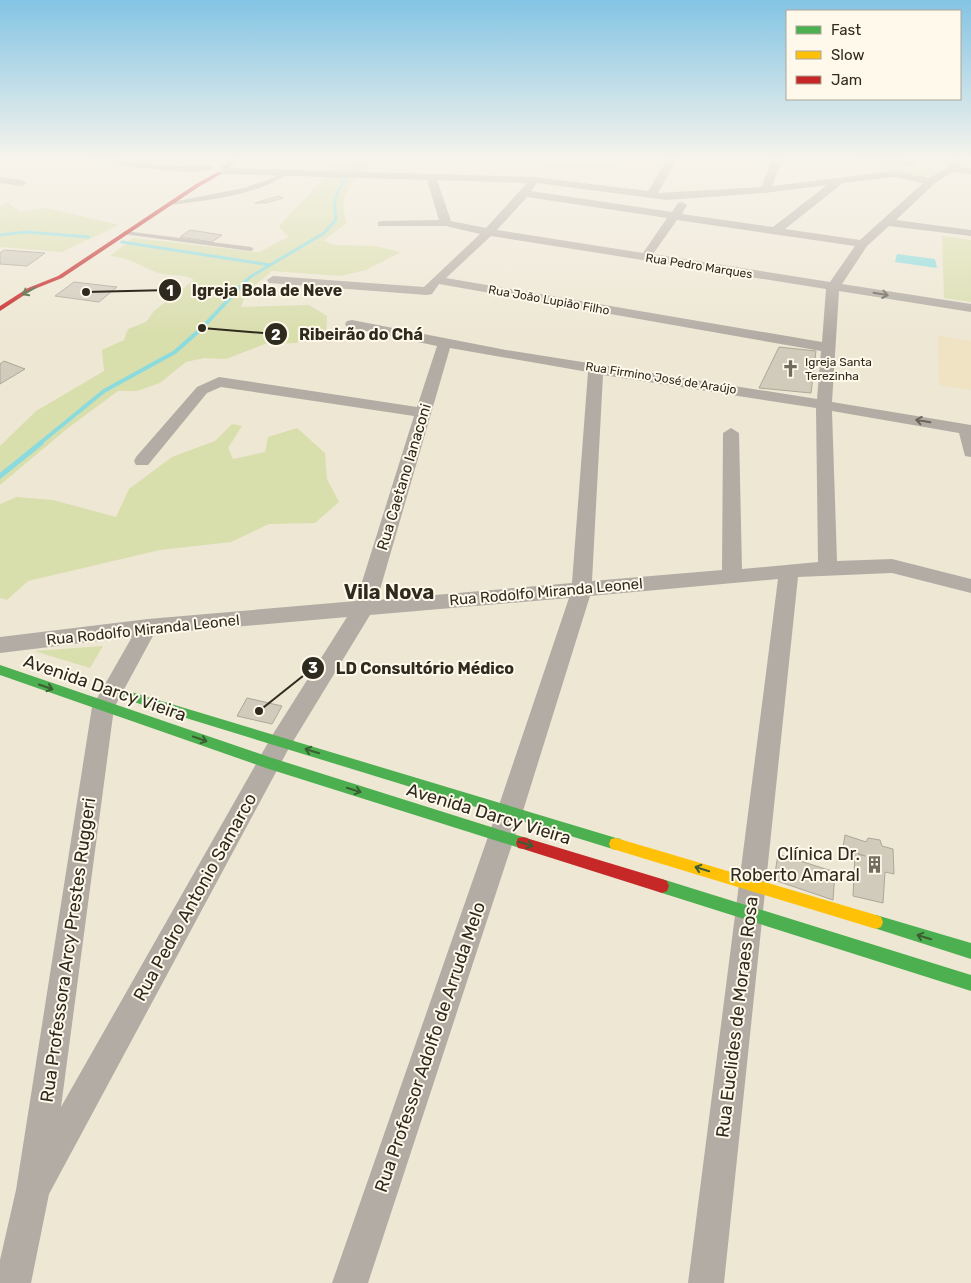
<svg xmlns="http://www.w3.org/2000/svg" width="971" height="1283" font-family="Rubik,sans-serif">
	<rect width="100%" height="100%" fill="#eee7d4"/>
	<path fill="#efe3c4" d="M938,336L971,341V390L939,385Z"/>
	<path fill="#d9dead" d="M363,158H393C376,161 348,181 344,199C342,207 345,216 347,223L324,240L333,245L375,246L401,252L366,270L341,276L272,271L246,293L241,307L309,305L327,316L326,333L296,343L265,344L226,359L204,358L186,362L160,383L137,391H118L68,428L0,485V446L36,411L104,371L102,350L124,340L128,329L146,322L154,311L194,280C185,274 175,276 164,274C143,270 135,258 110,256L133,238L259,252L288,237L279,226L324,178C331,162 347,160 363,158Z
		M499,158H623L624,161L612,168L598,173L502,162Z
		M879,161L939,170L930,179L882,169Z
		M8,203L20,212L46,208L119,225L62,252L0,247V206Z
		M942,236L971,240V302L944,298Z
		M232,424L242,426L228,448L233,459L265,452L268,437L297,428L325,453L327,479L339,502L315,523L269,524L231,542L160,550L28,581L7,600L0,598V504L17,497L53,500L116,517L129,489L172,457L215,441Z
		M103,646L90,668L34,651Z"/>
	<path fill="#8bdbde" d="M897,254L935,259L937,268L895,262Z"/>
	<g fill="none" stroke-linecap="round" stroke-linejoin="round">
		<path stroke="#8bdbde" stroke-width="3" d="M0,235L26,232L89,237
			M122,242L270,265
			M245,282L250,277L324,233L336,220C335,213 334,207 335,200C338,182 360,164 376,158"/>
		<path stroke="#8bdbde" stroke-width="4" d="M39,444L104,391L175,352L202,328L246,281"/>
		<path stroke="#8bdbde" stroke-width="5" d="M0,476L41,443"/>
	</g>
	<path fill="#d1cbbc" stroke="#ada799" d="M279,196L283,198L266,203H255Z
		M190,230L222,235L212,242L180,237Z
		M4,250L45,253L27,266L0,264V253Z
		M74,282L117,287L99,302L55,296Z
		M779,347L816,351L811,393L759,388Z
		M4,361L25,369L0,384V364Z
		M247,698L282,706L272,724L237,716Z
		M845,835L866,842L868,838L880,840L882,846L893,849L894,874L885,872L883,903L853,896L855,853L865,856L843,848Z
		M778,854L835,872L833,900L774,880Z"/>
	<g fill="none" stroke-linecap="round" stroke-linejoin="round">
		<path fill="#b2aca4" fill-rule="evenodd" d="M283,172L288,173C260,195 205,201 170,205L167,203L244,188L273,178Z
			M125,231L251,247L254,249L251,251L123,234L122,233Z"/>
		<path fill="#b2aca4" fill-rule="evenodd" d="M85,158C118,156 151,167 184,166C192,166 207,162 214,168C202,179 111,163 90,161Z
			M668,158H678L658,193L761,187L773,158H783L772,186L894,171L929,178L947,167L954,158L962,160L958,167L971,168V174L953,172L935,183L896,220L971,230V236L889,226L867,246L842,284L971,304V312L839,291L832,402L971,425V457L965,456L959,433L832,411L837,561L892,559L971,579V593L892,573L798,577L724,1283H688L778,579L590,596L523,811L368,1283H332L497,811L569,598L370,615L289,748L49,1194L31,1283H0V1260L16,1190L92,707L132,637L0,653V637L148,619L356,601L414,416L221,387L207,393L148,465H136L134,461L136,457L197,387L219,377L417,407L437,346L347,327L345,324L347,321L352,320L506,350L817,399L821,351L439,284L432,294L427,295L269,283L267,280L273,276L424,287L480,234L446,226H378V222L382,221L439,220L427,180L225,174L220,171L225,168L534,177L648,191ZM894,177L923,183L860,240L785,229L843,183ZM437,180L527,183L486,228L451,221ZM537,183L667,200L765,193L827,185L773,227L682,214L687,205L682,202L678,203L672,212L531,191ZM527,197L667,218L643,253L497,230ZM677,220L855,246L830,282L653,254ZM491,236L826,289L822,342L446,278ZM450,348L588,372L572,583L377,600ZM603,375L816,408L818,562L742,569L739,433L731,428L723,433L722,570L592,581ZM347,617L273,734L61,1107L114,708L154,634Z
			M858,158C871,157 906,155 916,163L911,166L863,161Z
			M0,177L22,180L27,183L22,186L0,183Z"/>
		<path fill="#4caf50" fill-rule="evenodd" d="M236,158H242L226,169H222V167Z
			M0,665L269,757L523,837L528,838L530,843L528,848L523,849L269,769L0,675Z
			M128,691L616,838L621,839L623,844L621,849L616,850L124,699L122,696L124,693Z
			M662,879L971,975V991L662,893L657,891L655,886L657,881Z
			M876,915L971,943V959L871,927L869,922L871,917Z"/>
		<path fill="#ffc107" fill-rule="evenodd" d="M616,838L876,915L881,917L883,922L881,927L876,929L616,850L611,849L609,844L611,839Z"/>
		<path fill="#c62828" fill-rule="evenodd" d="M218,172L223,173L200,186L62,278L32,290L0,311V306L28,288L58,276L196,184Z
			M523,837L662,879L667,881L669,886L667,891L662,893L523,849L518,848L516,843L518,838Z"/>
	</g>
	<defs><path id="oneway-shaft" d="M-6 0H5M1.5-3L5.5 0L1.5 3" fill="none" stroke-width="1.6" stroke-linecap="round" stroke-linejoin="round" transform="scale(1.25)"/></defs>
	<g stroke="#3b5f32">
		<use href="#oneway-shaft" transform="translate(29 291) rotate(151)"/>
		<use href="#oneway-shaft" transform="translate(46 687) rotate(19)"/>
		<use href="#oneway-shaft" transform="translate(200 739) rotate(19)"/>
		<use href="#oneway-shaft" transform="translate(312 751) rotate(-163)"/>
		<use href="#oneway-shaft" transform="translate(354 790) rotate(18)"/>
		<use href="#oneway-shaft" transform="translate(526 844) rotate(17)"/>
		<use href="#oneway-shaft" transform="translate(702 869) rotate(-163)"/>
		<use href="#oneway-shaft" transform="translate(924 937) rotate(-163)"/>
	</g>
	<g stroke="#6a645a">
		<use href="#oneway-shaft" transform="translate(881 294) rotate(9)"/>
		<use href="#oneway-shaft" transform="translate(923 421) rotate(-170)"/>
	</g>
	<linearGradient id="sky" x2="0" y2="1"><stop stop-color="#83c4e4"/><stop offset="0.47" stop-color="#f7f4ec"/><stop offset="1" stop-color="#f7f4ec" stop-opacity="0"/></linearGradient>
	<rect width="971" height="337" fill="url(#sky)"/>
	<defs>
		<symbol id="church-bare" viewBox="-9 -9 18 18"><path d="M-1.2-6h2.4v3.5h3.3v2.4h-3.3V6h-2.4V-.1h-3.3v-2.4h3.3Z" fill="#726c5e" stroke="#fff9ec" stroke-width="2.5" paint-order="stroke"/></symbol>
		<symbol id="building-bare" viewBox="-9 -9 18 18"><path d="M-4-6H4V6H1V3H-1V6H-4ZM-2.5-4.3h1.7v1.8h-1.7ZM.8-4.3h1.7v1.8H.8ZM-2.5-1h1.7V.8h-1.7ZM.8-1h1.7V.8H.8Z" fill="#726c5e" stroke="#fff9ec" stroke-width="2.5" paint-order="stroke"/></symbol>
	</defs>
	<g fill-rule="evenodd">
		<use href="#church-bare" x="778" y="356" width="25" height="25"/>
		<use href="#building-bare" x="862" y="852" width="25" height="25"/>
	</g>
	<g text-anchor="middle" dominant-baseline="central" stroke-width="4" stroke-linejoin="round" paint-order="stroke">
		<g font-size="12" fill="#2f2a1e" stroke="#fff9ec">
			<text transform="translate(699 266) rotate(9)">Rua Pedro Marques</text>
			<text transform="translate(549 300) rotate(10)">Rua João Lupião Filho</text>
			<text transform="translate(661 378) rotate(9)">Rua Firmino José de Araújo</text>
		</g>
		<g font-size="12" fill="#2f2a1e" stroke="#fff9ec" text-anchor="start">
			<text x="805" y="362">Igreja Santa<tspan x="805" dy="14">Terezinha</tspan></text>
		</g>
		<g font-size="15" fill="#2f2a1e" stroke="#fff9ec">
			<text transform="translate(404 477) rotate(-73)">Rua Caetano Ianaconi</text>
			<text transform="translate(546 592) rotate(-5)">Rua Rodolfo Miranda Leonel</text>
			<text transform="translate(143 630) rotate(-6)">Rua Rodolfo Miranda Leonel</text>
		</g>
		<g font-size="18" fill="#2f2a1e" stroke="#fff9ec">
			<text transform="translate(105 688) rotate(19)">Avenida Darcy Vieira</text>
			<text transform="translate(489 814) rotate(17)">Avenida Darcy Vieira</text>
			<text transform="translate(195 897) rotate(-61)">Rua Pedro Antonio Samarco</text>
			<text transform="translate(68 950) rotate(-82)">Rua Professora Arcy Prestes Ruggeri</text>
			<text transform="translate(737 1017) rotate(-83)">Rua Euclides de Moraes Rosa</text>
			<text transform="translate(430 1047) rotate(-71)">Rua Professor Adolfo de Arruda Melo</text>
		</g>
		<g font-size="18" fill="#2f2a1e" stroke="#fff9ec" text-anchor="end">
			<text x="860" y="854">Clínica Dr.<tspan x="860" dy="21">Roberto Amaral</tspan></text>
		</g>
		<g font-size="20" font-weight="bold" fill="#2f2a1e" stroke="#fff9ec">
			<text x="389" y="592">Vila Nova</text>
		</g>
	</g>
	<path fill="none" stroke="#2f2a1e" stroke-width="2" d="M86 292L170 290M202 328L276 334M259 711L313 668"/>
	<g fill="#2f2a1e" stroke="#fff9ec" stroke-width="2">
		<circle cx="86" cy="292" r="5"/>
		<circle cx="202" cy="328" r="5"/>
		<circle cx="259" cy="711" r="5"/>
		<circle cx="170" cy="290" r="12"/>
		<circle cx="276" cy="334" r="12"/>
		<circle cx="313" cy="668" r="12"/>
	</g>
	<g font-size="15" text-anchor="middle" font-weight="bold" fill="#fff">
		<text x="170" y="296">1</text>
		<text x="276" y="340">2</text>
		<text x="313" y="673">3</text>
	</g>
	<g font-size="16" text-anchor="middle" font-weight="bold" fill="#2f2a1e" stroke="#fff9ec" stroke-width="4" stroke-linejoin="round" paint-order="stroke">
		<text x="267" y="296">Igreja Bola de Neve</text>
		<text x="361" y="340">Ribeirão do Chá</text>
		<text x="425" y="674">LD Consultório Médico</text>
	</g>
	<rect x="786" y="10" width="175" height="90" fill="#fff9ec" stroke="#aca69a"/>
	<rect x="796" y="26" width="25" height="8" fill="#4caf50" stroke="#aca69a"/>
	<text x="831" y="35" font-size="15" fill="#2f2a1e">Fast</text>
	<rect x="796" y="51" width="25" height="8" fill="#ffc107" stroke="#aca69a"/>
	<text x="831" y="60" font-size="15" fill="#2f2a1e">Slow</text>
	<rect x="796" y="76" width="25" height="8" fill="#c62828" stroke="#aca69a"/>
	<text x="831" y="85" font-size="15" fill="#2f2a1e">Jam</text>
</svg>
